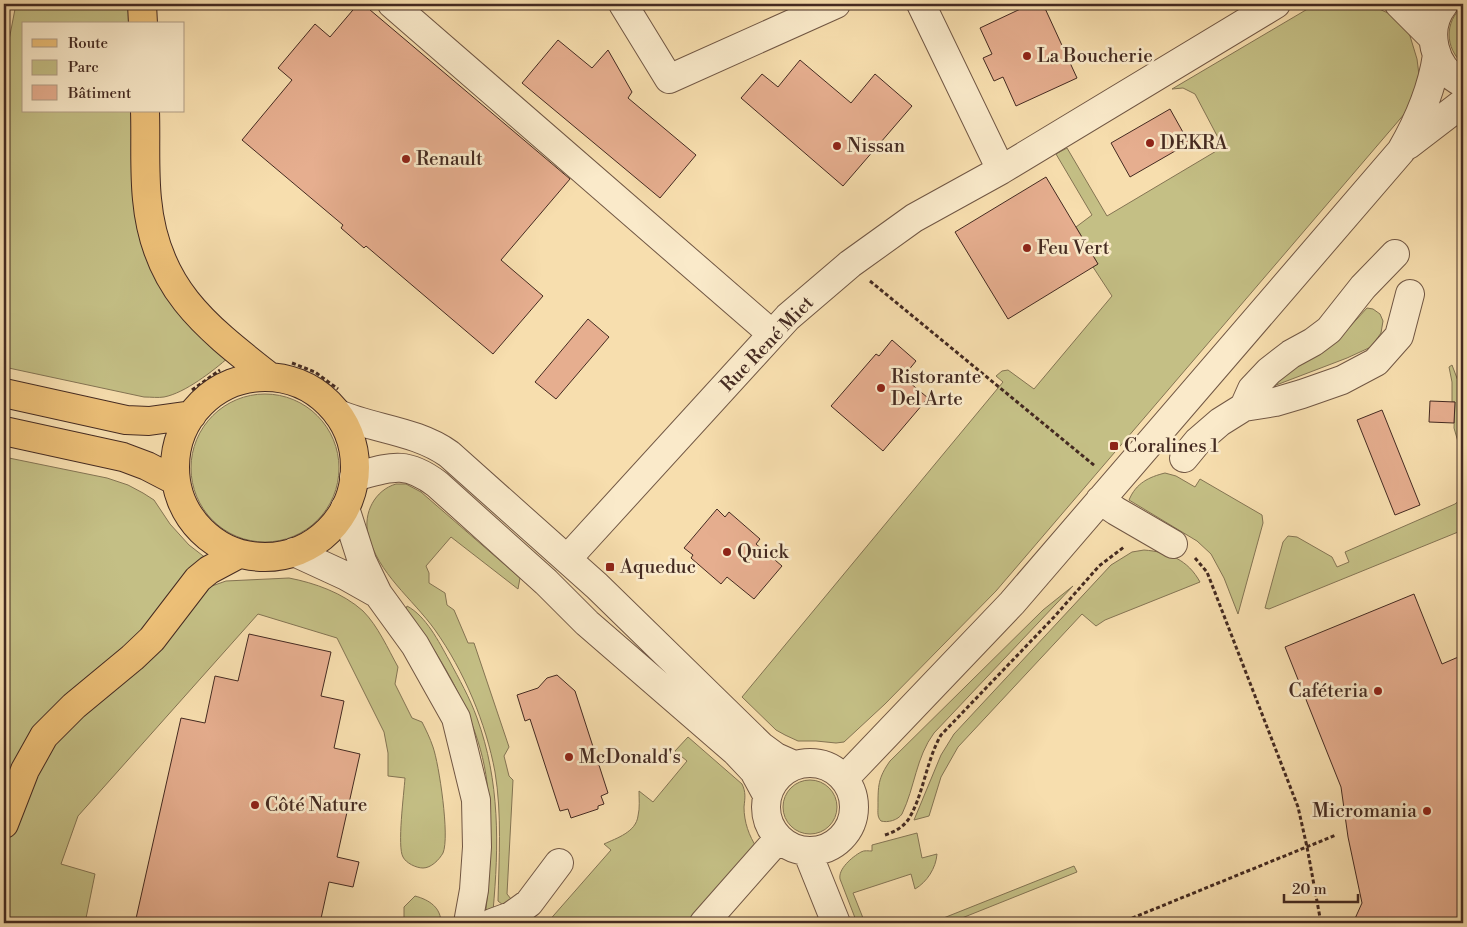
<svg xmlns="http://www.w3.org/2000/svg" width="1467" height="927" font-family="'Libre Bodoni',serif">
	<rect width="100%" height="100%" fill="#f7deae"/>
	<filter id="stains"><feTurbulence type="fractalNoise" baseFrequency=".004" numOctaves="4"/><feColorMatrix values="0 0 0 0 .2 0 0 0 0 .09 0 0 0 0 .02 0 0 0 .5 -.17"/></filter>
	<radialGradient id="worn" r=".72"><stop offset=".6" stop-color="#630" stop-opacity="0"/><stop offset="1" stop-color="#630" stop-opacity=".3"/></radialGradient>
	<path fill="#c4bf85" stroke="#847453" d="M16,4H134L135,24H24V111H136L138,197L229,357C213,371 185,393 164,397C158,398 151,397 144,397L4,367V66Z
		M1316,4H1368L1388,13L1405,26L1410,36L1417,59L1419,75L1412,105L996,591L885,704L844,742L836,743L816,741H798L785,735L776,730L742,697L1003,382L996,376L1002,371L1008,370L1034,389L1112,296L1093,267L1098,264L1076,227L1092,215L1056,154L1067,148L1107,216L1223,147L1195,94L1183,88L1172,89Z
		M1463,6V64C1445,48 1444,22 1463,6Z
		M1367,308L1373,309L1380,314L1383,321L1381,333L1371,347L1347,358L1271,387L1302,358L1334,344Z
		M1452,365L1463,394V459L1454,428L1455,402H1452V382L1449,367Z
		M191 468a74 74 0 1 1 148 0a74 74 0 1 1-148 0Z
		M4,457L107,478L128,485L143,493L154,500L170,524L189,545L211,562L4,798Z
		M1165,473L1176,476L1195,487L1200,479L1262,515L1263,523L1238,614L1224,578L1211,554L1197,541L1129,500C1136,483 1149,477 1165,473Z
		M396,484H406L421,492L520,578L518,589L451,537L426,566L429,573V583L445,593L447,605L454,610L468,643H474L509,747L504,756L509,776L513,780L507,894L511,899L503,905L498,901C499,859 502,814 495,772C486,723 464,671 435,630C412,598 378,574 368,534C363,513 375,490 396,484Z
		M1463,493V530L1269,609L1265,608L1283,542L1288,536L1297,537L1332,557L1337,567L1349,562L1345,552L1455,504L1461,499Z
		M1144,550C1169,552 1188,560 1200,582L1105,620L1096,626L1082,614L958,747L941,777L929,816L914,820L941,755L954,734L1111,565L1132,552Z
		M289,578C315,583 343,593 363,611C378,626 388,649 398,667L395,684L412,718L422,722C426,730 430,738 433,747C439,764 450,837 443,853C439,860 431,868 423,868C416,868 406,863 403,857C397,847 404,793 405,778L388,776V753L384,732L337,638L258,614L78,816L61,864L95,874L85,923H4V848L23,794L49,745L209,587L226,581Z
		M1073,586L934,733C916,757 915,787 902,814C898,820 888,823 881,821C877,817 878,812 878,806C878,786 878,778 890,761L1043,610Z
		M407,606C426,616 439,642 449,660C459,679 470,698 477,718C500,781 499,846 493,911L489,912L486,909C491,867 492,825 487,783C482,738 460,692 436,653C427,638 416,624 406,609Z
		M688,737L742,784C746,792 745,798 744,807C744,822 749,836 757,848L696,923H547L611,850L604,844C617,838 636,832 638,816C640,808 639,799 639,791L653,802L687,761L675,751Z
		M783 807a27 27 0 1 1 54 0a27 27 0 1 1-54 0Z
		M917,833L922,858L937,854C936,868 927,882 915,889L911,874L853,893L865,923H857L840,879C838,869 852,857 861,852C864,850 869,851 872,851V845Z
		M1074,866L1077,872L967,916L949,923H931Z
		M415,896C430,900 441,908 441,923H404V907Z"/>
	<path fill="#e6ae8f" stroke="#442a21" d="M358,4H363L570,179L501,260L543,296L493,354L366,246L364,248L341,228L343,225L242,140L292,80L278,68L315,24L330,37Z
		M1031,4H1043L1077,78L1016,106L1003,77L994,81L983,58L992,54L980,28Z
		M558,40L592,68L608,50L632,92L628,98L696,155L660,198L522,83Z
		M800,60L851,103L875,74L912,106L843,186L741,98L762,74L778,87Z
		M1170,109L1189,143L1130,177L1111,143Z
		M1046,177L1098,264L1008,319L955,232Z
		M588,319L609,337L556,399L535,382Z
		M892,340L916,361L903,377L928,398L883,451L831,406L876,354L879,356Z
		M1430,401L1455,402L1454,423L1429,422Z
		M1382,410L1420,505L1395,515L1357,420Z
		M717,509L725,517L729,512L760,539L756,544L782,566L754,599L727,577L721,584L691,558L693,555L684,548Z
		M1414,594L1442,664L1463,655V923H1353L1362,903L1348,837L1341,787L1285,647Z
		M249,634L331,652L321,696L344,701L334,748L360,754L337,857L359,862L353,887L329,882L320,923H135L181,718L205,723L215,676L238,681Z
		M557,675L575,691L608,793L601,796L604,804L598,806V809L571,818L568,809L560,811L530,719L525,721L517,695L538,688L547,678Z"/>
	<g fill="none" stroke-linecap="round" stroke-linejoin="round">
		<defs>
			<path id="minor" d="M392,4L772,334
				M623,4L669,79L836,4
				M921,4L1001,170
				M1399,4L1433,38
				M1444,4C1424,29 1433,69 1463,83
				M1408,145L1463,103
				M1244,407L1252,389L1269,371L1291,354L1313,342L1329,330L1363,287L1395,254
				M338,414C374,429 417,431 449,454L597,586L761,746L776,757L794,765
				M1184,458L1198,441L1220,422L1244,407L1275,402L1302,394L1342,380L1376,362L1399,336L1410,294
				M354,477C391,467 405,460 437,484L546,582L587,623L736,752L754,771L767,795
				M1100,500L1116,511L1173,544
				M345,508L362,561L378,594L415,645L456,718L476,800L477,847L474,890L468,923
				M294,552L346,576L378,594
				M567,559L788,317L850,264L914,218L1001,170L1276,4
				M766 807a44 44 0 1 1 88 0a44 44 0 1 1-88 0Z
				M844,779L1012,603L1401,151C1419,120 1432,90 1437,55
				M807,851L836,923
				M492,923L511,916L529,903L559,863
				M704,923L778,839"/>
			<path id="major" d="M142,4L143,24
				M145,111C146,140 144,170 147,199C155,288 205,326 270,377
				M175 467a90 90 0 1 1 180 0a90 90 0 1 1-180 0Z
				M4,393L126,420L149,421L192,415
				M4,431L123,457L147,466L176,481
				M4,824L25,770L44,736L74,706L132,658L152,639L198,579L209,570L239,554"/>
		</defs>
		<use href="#minor" stroke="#715744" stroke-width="30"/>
		<use href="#major" stroke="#442a21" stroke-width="30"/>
		<path stroke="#442a21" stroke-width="3" stroke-dasharray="4 2.5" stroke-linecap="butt" d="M870,281L1095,466
			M292,363L315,372L338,389
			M192,390L220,370
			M1195,558L1207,572L1214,590L1298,807L1307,847L1321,923
			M885,835C894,832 902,828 908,820C923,797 926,761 941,735L1055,616L1099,566L1124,547
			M1034,918L1036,923
			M1120,923L1336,835"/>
		<use href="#minor" stroke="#faeaca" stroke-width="28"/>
		<use href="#major" stroke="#ecbf77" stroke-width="28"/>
	</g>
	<g fill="#8f2418" stroke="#faeaca" stroke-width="2">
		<circle cx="1027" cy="56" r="5"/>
		<circle cx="1150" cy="143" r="5"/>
		<circle cx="837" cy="146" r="5"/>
		<circle cx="406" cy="159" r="5"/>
		<circle cx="1027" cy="248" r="5"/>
		<circle cx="881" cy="388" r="5"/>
		<rect x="1109" y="441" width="10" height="10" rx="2.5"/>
		<circle cx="727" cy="552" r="5"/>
		<rect x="605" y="562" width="10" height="10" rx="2.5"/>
		<circle cx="1378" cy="691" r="5"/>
		<circle cx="569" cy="757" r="5"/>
		<circle cx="255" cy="805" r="5"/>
		<circle cx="1427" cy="811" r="5"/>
	</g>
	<g text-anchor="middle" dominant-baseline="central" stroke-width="5" stroke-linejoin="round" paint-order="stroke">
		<g font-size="19" fill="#442a21" stroke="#faeaca" text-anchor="start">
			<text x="1037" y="56">La Boucherie</text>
			<text x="1160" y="143">DEKRA</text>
			<text x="847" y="146">Nissan</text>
			<text x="416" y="159">Renault</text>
			<text x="1037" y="248">Feu Vert</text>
			<text x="891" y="377">Ristorante<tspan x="891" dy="22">Del Arte</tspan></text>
			<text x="1124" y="446">Coralines 1</text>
			<text x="737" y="552">Quick</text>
			<text x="620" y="567">Aqueduc</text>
			<text x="1368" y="691" text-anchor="end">Caféteria</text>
			<text x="579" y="757">McDonald's</text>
			<text x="265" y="805">Côté Nature</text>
			<text x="1417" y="811" text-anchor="end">Micromania</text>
		</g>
		<g font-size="19" fill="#442a21" stroke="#faeaca">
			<text transform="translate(767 344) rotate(-46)">Rue René Miet</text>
		</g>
	</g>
	<rect width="1467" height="927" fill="none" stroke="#f7deae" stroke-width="20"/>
	<rect x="5" y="5" width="1457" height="917" fill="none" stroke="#442a21" stroke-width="2.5"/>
	<rect x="10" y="10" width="1447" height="907" fill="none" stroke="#442a21"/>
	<rect x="22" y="22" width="162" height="90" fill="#faeaca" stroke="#b19d86"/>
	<rect x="32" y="39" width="25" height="8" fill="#ecbf77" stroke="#b19d86"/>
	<text x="68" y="48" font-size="15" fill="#442a21">Route</text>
	<rect x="32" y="60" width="25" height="15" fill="#c4bf85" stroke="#b19d86"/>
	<text x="68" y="72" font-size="15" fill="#442a21">Parc</text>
	<rect x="32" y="85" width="25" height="15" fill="#e6ae8f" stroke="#b19d86"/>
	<text x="68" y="98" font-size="15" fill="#442a21">Bâtiment</text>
	<path d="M1284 894v8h74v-8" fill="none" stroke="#442a21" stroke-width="2.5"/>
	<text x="1292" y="894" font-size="15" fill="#442a21" stroke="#faeaca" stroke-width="4" paint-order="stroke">20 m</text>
	<rect width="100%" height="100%" filter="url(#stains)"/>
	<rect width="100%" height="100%" fill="url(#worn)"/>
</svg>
